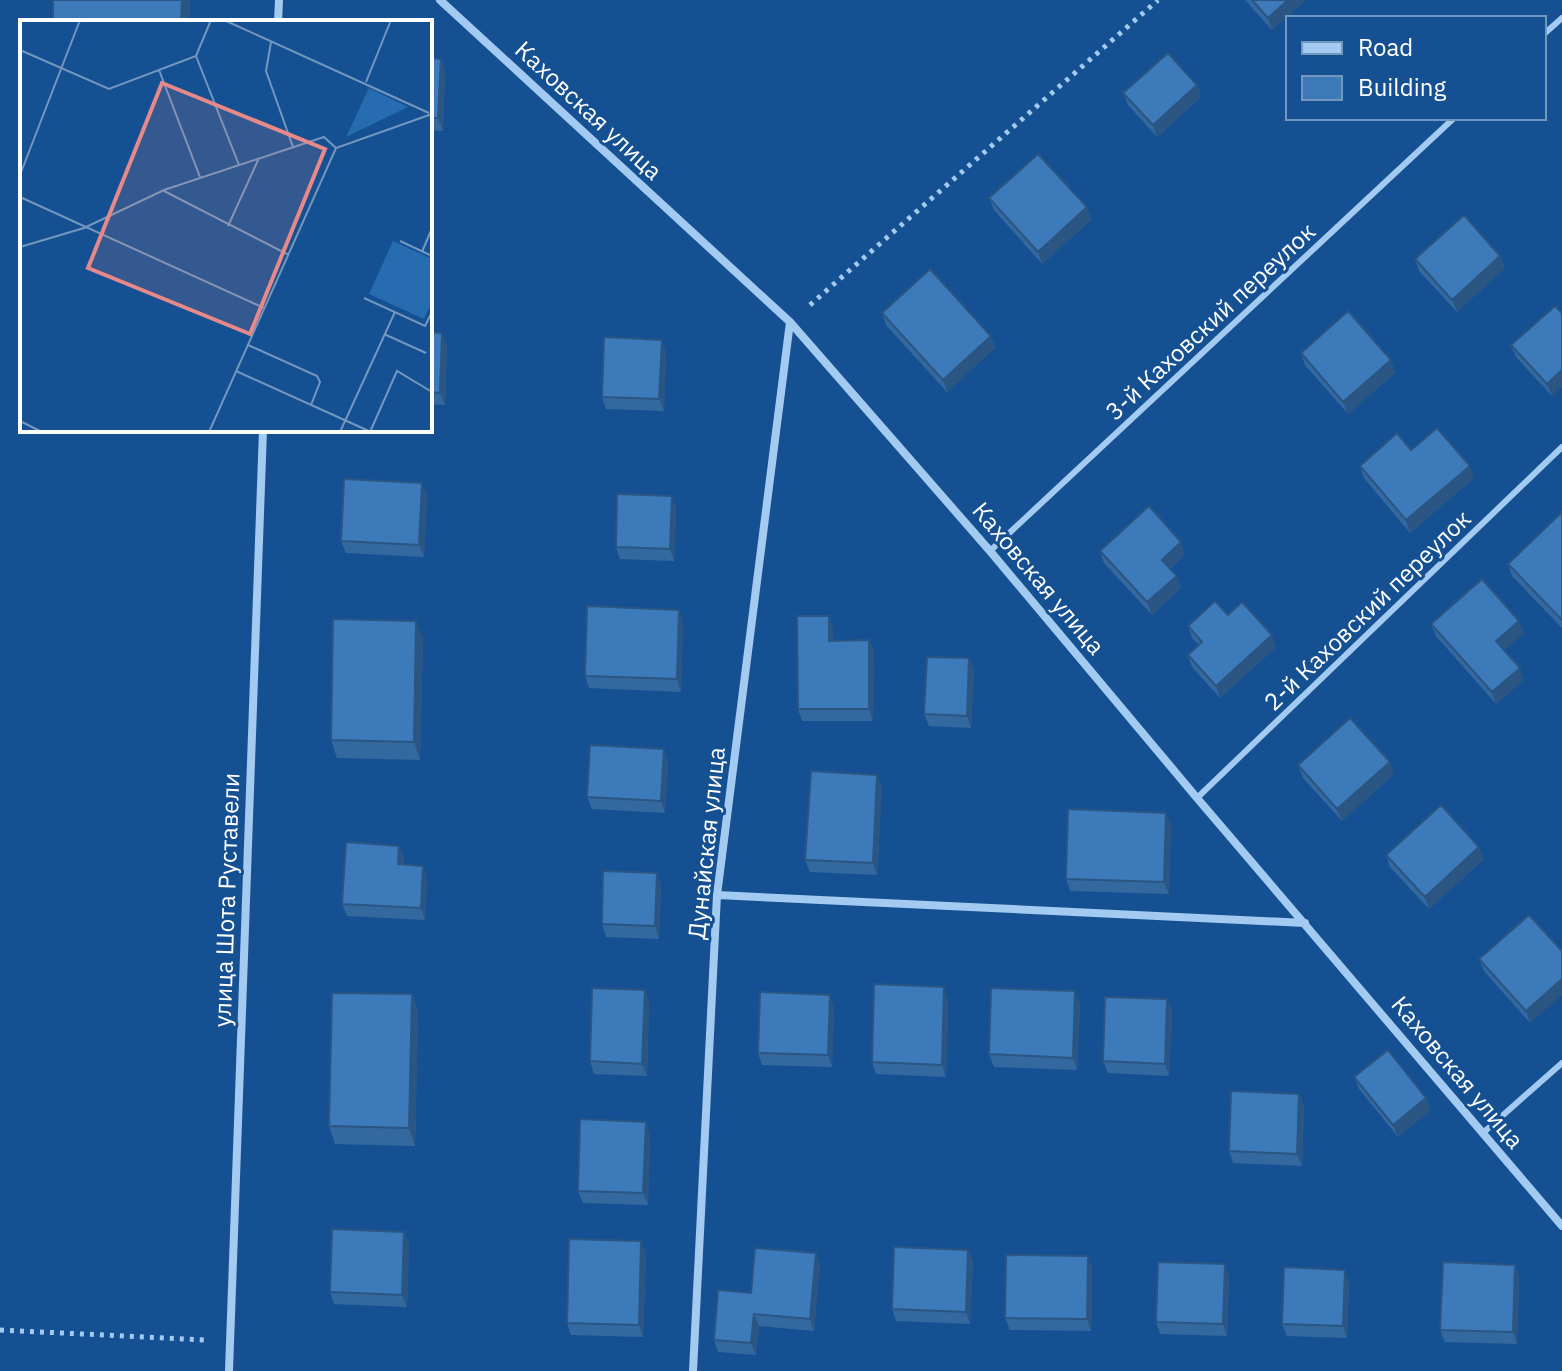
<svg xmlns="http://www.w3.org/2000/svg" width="1562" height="1371" font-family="'IBM Plex Sans',sans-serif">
	<rect width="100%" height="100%" fill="#155192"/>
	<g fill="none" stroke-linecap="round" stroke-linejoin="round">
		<path stroke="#a3caf1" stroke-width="5" stroke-dasharray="4 6" stroke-linecap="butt" d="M810,305L1158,0
			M0,1330L206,1340"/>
		<path stroke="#a3caf1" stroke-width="6" d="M1544,34L1562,18
			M990,551L1454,118
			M1197,798L1562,447
			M1484,1132L1562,1063"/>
		<path stroke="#a3caf1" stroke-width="8" d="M440,0L790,322L990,551L1197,798L1562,1226
			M278,22L279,0
			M717,895L1305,923
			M229,1371L263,430
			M693,1371L717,895L790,322"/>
	</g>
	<path fill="#3469a0" d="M1245,0H1306L1272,30Z
		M430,58L441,59L445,71L443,131L430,130Z
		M1197,85L1201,97L1157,137L1128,105L1123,93Z
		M989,198L1087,207L1091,220L1042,264L994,210Z
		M1500,256L1505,268L1457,312L1419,271L1415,259Z
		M1555,306L1552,396L1516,357L1511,345Z
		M882,313L991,336L995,348L947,392L886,325Z
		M430,332L447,345L445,405L430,404Z
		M666,352L664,411L606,409L602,397Z
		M1301,353L1396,372L1348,414L1305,365Z
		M1411,450L1474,478L1410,533L1364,478L1360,466Z
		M427,495L424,557L346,553L341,541Z
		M676,508L674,561L620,559L616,547Z
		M1562,512V628L1512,576L1508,564Z
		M1100,551L1185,554L1170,569L1177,576L1181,588L1152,615L1104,563Z
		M679,610L683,622L681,692L589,688L585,676Z
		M1228,615L1276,647L1220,698L1192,667L1188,655L1199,645L1192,638L1188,626Z
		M1431,624L1524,633L1504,650L1524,680L1496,704L1436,636Z
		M833,628V641L869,640L874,652L873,721H802L798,709Z
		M423,638L420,760L337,758L331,740Z
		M969,658L974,670L971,728L929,726L924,714Z
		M664,749L668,762L665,813L592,809L587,797Z
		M1298,765L1394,774L1342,821L1303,778Z
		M882,787L877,875L810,872L805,860Z
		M1171,825L1169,894L1070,891L1066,879Z
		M399,846L404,858V865L427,878L425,920L347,916L342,904Z
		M1386,855L1484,859L1429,909L1390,867Z
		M657,873L661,885L659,939L606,937L602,924Z
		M1562,951L1530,1023L1484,971L1479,959Z
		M645,990L649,1002L647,1076L594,1074L590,1061Z
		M412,994L418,1012L415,1146L335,1144L329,1126Z
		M948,999L946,1077L876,1074L872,1062Z
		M1167,999L1172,1011L1169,1076L1108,1073L1103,1061Z
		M1080,1003L1077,1070L994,1067L989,1054Z
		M834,1007L832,1067L762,1065L758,1053Z
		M1354,1077L1431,1110L1398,1137L1359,1089Z
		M1299,1094L1304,1106L1302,1166L1233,1163L1229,1151Z
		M650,1134L648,1205L583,1203L578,1191Z
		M404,1232L409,1244L407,1307L334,1304L330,1292Z
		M641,1241L646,1254L643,1337L571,1335L567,1323Z
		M968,1250L973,1262L970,1324L896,1321L892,1309Z
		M816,1253L820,1265L814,1331L759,1326L756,1355L718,1352L714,1340L751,1293Z
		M1515,1265L1519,1277L1517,1344L1445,1342L1440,1330Z
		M1092,1268L1091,1331L1010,1330L1005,1318Z
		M1229,1276L1227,1336L1160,1334L1156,1322Z
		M1349,1282L1347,1338L1287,1336L1282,1324Z"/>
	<path fill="#2b5582" d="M182,0H190V22H181Z
		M1288,0H1306L1272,30L1268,18Z
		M441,59L445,71L443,131L438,118Z
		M1197,85L1201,97L1157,137L1153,125Z
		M1087,207L1091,220L1042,264L1038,252Z
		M1500,256L1505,268L1457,312L1452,300Z
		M442,333L447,345L445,405L440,393Z
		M991,336L995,348L947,392L943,380Z
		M662,340L666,352L664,411L659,399Z
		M1391,360L1396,372L1348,414L1343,402Z
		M1562,370V387L1552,396L1547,384Z
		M1470,466L1474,478L1410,533L1406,520Z
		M422,483L427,495L424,557L419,545Z
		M672,496L676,508L674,561L670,549Z
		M1181,542L1185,554L1166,572L1162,560Z
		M1177,576L1181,588L1152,615L1147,602Z
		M679,610L683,622L681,692L677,679Z
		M829,616L833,628L834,653L829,641Z
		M416,621L423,638L420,760L414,742Z
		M1519,621L1524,633L1500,654L1496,641Z
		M1272,635L1276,647L1220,698L1216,686Z
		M869,640L874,652L873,721L869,709Z
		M969,658L974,670L971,728L967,716Z
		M1520,668L1524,680L1496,704L1492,692Z
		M664,749L668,762L665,813L661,801Z
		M1390,762L1394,774L1342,821L1337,809Z
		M877,775L882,787L877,875L873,863Z
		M1166,813L1171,825L1169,894L1164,882Z
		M399,846L404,858L403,877L398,864Z
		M1479,847L1484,859L1429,909L1425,897Z
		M423,866L427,878L425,920L421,908Z
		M657,873L661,885L659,939L655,926Z
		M1562,979V995L1530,1023L1526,1011Z
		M944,987L948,999L946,1077L942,1065Z
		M645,990L649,1002L647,1076L642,1064Z
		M1075,991L1080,1003L1077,1070L1073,1058Z
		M412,994L418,1012L415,1146L409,1128Z
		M830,995L834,1007L832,1067L828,1055Z
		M1167,999L1172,1011L1169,1076L1165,1064Z
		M1299,1094L1304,1106L1302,1166L1297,1154Z
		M1426,1098L1431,1110L1398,1137L1393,1125Z
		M646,1122L650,1134L648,1205L643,1193Z
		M404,1232L409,1244L407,1307L402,1295Z
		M641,1241L646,1254L643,1337L639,1325Z
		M968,1250L973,1262L970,1324L966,1312Z
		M816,1253L820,1265L814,1331L810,1319Z
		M1088,1256L1092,1268L1091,1331L1087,1319Z
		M1225,1264L1229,1276L1227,1336L1223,1324Z
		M1515,1265L1519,1277L1517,1344L1513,1332Z
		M1345,1270L1349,1282L1347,1338L1343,1326Z
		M754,1314L759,1326L756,1355L751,1343Z"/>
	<path fill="#3d7aba" stroke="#2b5582" stroke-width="2" d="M53,0H182L181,22H53Z
		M1252,0H1288L1268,18Z
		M1168,53L1197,85L1153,125L1123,93Z
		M430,58L441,59L438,118H430Z
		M1038,154L1087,207L1038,252L989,198Z
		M1464,215L1500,256L1452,300L1415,259Z
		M930,269L991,336L943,380L882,313Z
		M1555,306L1562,313V370L1547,384L1511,345Z
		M1348,311L1391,360L1343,402L1301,353Z
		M430,332L442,333L440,393L430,392Z
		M604,337L662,340L659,399L602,397Z
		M1437,428L1470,466L1406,520L1360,466L1397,433L1411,450Z
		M344,479L422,483L419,545L341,541Z
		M617,494L672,496L670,549L616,547Z
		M1149,506L1181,542L1162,560L1177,576L1147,602L1100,551Z
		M1562,512V620L1508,564Z
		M1482,579L1519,621L1496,641L1520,668L1492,692L1431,624Z
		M1215,601L1228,615L1242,602L1272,635L1216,686L1188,655L1202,642L1188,626Z
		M587,606L679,610L677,679L585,676Z
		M797,616H829V641L869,640V709H798Z
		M333,619L416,621L414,742L331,740Z
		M927,657L969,658L967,716L924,714Z
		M1350,718L1390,762L1337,809L1298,765Z
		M590,745L664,749L661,801L587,797Z
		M811,771L877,775L873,863L805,860Z
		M1441,805L1479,847L1425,897L1386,855Z
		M1068,809L1166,813L1164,882L1066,879Z
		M346,842L399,846L398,864L423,866L421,908L342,904Z
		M603,871L657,873L655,926L602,924Z
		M1529,915L1562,951V979L1526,1011L1479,959Z
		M874,984L944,987L942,1065L872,1062Z
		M592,988L645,990L642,1064L590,1061Z
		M991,988L1075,991L1073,1058L989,1054Z
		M760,992L830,995L828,1055L758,1053Z
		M332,993L412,994L409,1128L329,1126Z
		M1105,997L1167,999L1165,1064L1103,1061Z
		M1388,1050L1426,1098L1393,1125L1354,1077Z
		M1231,1091L1299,1094L1297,1154L1229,1151Z
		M580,1119L646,1122L643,1193L578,1191Z
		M332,1229L404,1232L402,1295L330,1292Z
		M569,1239L641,1241L639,1325L567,1323Z
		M894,1247L968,1250L966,1312L892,1309Z
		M755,1248L816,1253L810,1319L754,1314L751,1343L714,1340L718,1290L751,1293Z
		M1006,1255L1088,1256L1087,1319L1005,1318Z
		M1158,1262L1225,1264L1223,1324L1156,1322Z
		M1443,1262L1515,1265L1513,1332L1440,1330Z
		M1284,1267L1345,1270L1343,1326L1282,1324Z"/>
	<g text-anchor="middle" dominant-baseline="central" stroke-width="6" stroke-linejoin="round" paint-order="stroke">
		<g font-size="24" fill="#fff" stroke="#155192">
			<text transform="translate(589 110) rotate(43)">Каховская улица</text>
			<text transform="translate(1210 321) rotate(-43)">3-й Каховский переулок</text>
			<text transform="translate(1039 578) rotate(50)">Каховская улица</text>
			<text transform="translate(1367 610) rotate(-44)">2-й Каховский переулок</text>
			<text transform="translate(706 843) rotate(-84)">Дунайская улица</text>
			<text transform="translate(226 900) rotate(-88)">улица Шота Руставели</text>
			<text transform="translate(1458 1072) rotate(50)">Каховская улица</text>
		</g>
	</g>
	<g transform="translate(20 20)">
		<rect width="412" height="412" fill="#155192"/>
		<path d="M349,68L388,87L326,117Z" fill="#276bb1"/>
		<path d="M373,221L412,239V282L404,299L349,274Z" fill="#276bb1"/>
		<path fill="none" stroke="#7397be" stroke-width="2" d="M204,0L409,93M251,22L246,51L273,127M0,30L89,69L176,36L191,0M176,36L219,145M139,50L180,157M346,62L371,0M0,155L60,0M144,171L269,235M0,177L244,288M208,206L239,138M380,221L412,236M0,227L64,208L144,170L304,117L316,128M402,232L412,208M344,278L405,306L412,292M364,314L406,333M228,325L297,356L300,362L291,385M216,351L351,412M0,401L22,412M189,412L316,128L412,94M320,412L375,292M350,412L377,351L412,372"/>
		<path fill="#e88989" fill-opacity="0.15" stroke="#e88989" stroke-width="4" d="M142,63L305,129L230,314L68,248Z"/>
		<rect width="412" height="412" fill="none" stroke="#fff" stroke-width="4"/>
	</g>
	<rect x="1286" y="16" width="260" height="104" fill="#155192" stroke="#7397be" stroke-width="2"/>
	<rect x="1302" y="42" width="40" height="12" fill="#a3caf1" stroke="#7397be" stroke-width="2"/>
	<text x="1358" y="56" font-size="24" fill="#ffffff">Road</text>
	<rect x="1302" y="76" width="40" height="24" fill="#3d7aba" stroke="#7397be" stroke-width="2"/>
	<text x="1358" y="96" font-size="24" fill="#ffffff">Building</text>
</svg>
